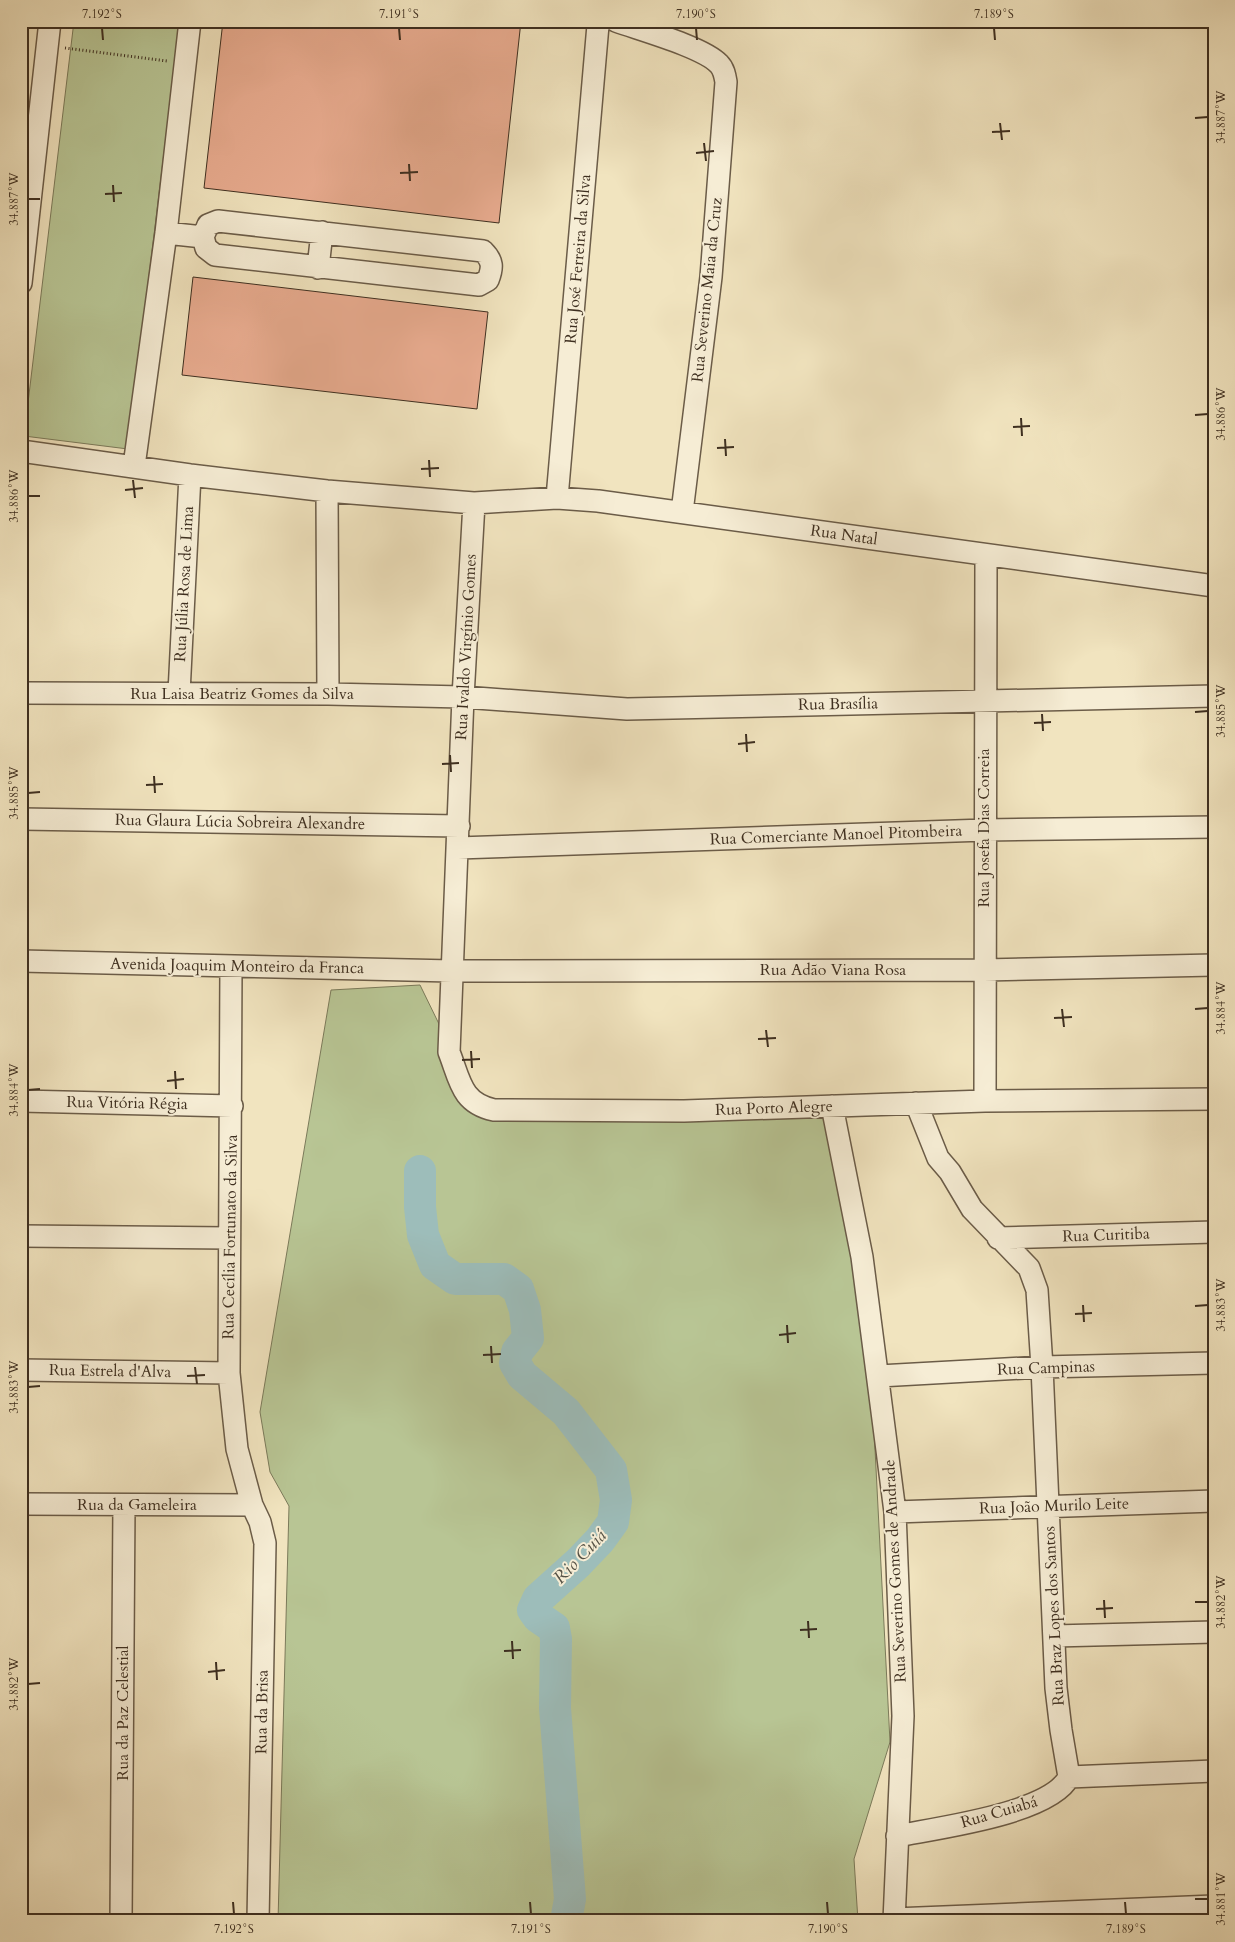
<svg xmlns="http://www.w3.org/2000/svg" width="1235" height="1942" font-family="Cardo,serif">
	<rect width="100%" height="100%" fill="#f1e4bf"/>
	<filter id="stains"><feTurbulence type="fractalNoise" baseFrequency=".004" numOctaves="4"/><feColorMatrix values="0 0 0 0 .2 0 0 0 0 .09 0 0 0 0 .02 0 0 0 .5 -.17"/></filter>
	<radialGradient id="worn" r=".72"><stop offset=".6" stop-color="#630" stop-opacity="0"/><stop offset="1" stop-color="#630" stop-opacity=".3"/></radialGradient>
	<path fill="#b8c594" stroke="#7b7a5a" d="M74,21H180L128,449L24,436Z
		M420,985L479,1106L825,1111L870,1351L890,1742L854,1859L858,1921H278L289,1506L270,1472L260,1412L331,990Z"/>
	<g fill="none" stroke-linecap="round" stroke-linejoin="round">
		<path stroke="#9dbdba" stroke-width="32" d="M420,1171V1207L423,1235L435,1265L455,1279H504L518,1289L525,1310L528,1338L517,1352L515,1363L522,1375L566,1412L611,1470L616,1500L613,1522L600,1540L578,1563L538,1599L533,1610L538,1617L554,1628L556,1639L555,1708L570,1899L566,1921"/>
	</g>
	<path fill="#e8ab8f" stroke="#3e2f20" d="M223,21H521L499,223L204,188Z
		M193,277L488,312L477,409L182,375Z"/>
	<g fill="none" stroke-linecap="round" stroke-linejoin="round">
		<defs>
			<path id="minor" d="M616,21C641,30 703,47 719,64C724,69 725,76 726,82L711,277L682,512
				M218,221L483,251C493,261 493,267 488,280L479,285L215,255L206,248L203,237L208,225Z
				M166,233L203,237
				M318,268L322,232
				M21,283L50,21
				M21,451L190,475L327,491L474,503L557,498L598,501L1214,586
				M134,466L166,233L190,21
				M327,491L328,694
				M557,498L598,25L602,21
				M474,503L463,697L449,1052C460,1080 461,1103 494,1110L684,1111L985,1101L1214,1099
				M21,693L328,694L463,697L627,709L1214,696
				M179,693L190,475
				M21,819L459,826
				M458,848L985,830L1214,827
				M21,961L452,971L984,970L1214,965
				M231,966L229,1373L237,1449L252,1505L260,1522L265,1543L258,1921
				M21,1101L232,1106
				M985,1101L986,555
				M916,1103L938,1158L950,1172L972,1209L1029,1268L1037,1290L1042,1367L1056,1688L1061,1730L1069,1777
				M832,1106L862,1257L895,1512L903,1716L894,1921
				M21,1236L229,1238
				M998,1238L1214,1232
				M21,1370L229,1373
				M879,1376L1042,1367L1214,1363
				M21,1504L252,1505
				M895,1512L1214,1501
				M1054,1636L1214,1632
				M1069,1777L1214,1771
				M897,1836C936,1828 1050,1814 1069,1777
				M894,1919L1214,1906
				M121,1921L124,1505"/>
		</defs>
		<use href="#minor" stroke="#6b5c48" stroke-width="24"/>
		<path stroke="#3e2f20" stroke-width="3" stroke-dasharray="1 2.5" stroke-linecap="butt" d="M65,48L167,61"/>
		<use href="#minor" stroke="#f6edd5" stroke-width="21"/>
	</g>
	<path fill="none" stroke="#3e2f20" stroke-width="2" d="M102,28L103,40M399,28L400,40M696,28L697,40M994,28L995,40M1195,118L1208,117M1000,123L1002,140M992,132L1010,131M704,143L706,161M696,153L714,151M409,164L410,181M400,173L418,172M113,185L114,202M105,194L122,193M28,199H40M1195,415L1208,414M1021,418L1022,436M1013,427L1030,426M725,439L726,456M717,448L734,447M429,460L430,477M421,469L439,468M133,480L135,498M125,490L143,488M28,496H40M1195,712L1208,711M1042,714L1043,731M1034,723L1051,722M746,734L747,752M738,744L755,742M450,755L451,772M442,764L459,763M154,776L155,793M146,785L163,784M28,793L40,792M1062,1009L1064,1027M1195,1009L1208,1008M1054,1018L1072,1017M766,1030L768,1047M758,1039L776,1038M471,1051L472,1068M462,1060L480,1059M175,1071L176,1089M167,1081L184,1079M28,1090L40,1089M1083,1305L1084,1322M1195,1306L1208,1305M1075,1314L1092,1313M787,1325L788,1343M779,1335L796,1333M491,1346L492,1363M483,1355L501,1354M195,1367L197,1384M187,1376L205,1375M28,1387L40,1386M1104,1600L1105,1618M1195,1602H1208M1096,1609L1113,1608M808,1621L809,1638M800,1630L817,1629M512,1641L513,1659M504,1651L521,1650M216,1662L217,1680M208,1672L225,1670M28,1684L40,1683M1195,1899H1208M233,1902L234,1914M530,1902L531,1914M827,1902L828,1914M1125,1902L1126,1914"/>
	<g text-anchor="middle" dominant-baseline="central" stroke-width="4" stroke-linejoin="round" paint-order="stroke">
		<g font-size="16" fill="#3e2f20" stroke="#f6edd5">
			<text transform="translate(578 259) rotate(-85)">Rua José Ferreira da Silva</text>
			<text transform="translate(707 290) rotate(-84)">Rua Severino Maia da Cruz</text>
			<text transform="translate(844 535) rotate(8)">Rua Natal</text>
			<text transform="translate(184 584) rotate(-87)">Rua Júlia Rosa de Lima</text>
			<text transform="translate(466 647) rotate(-87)">Rua Ivaldo Virgínio Gomes</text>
			<text x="242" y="694">Rua Laisa Beatriz Gomes da Silva</text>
			<text transform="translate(838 704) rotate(-1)">Rua Brasília</text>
			<text transform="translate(240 822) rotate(1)">Rua Glaura Lúcia Sobreira Alexandre</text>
			<text transform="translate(984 828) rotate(-90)">Rua Josefa Dias Correia</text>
			<text transform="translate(836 835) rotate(-2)">Rua Comerciante Manoel Pitombeira</text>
			<text transform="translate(237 966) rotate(1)">Avenida Joaquim Monteiro da Franca</text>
			<text x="833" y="970">Rua Adão Viana Rosa</text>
			<text transform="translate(127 1103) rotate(1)">Rua Vitória Régia</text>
			<text transform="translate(774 1108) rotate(-2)">Rua Porto Alegre</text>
			<text transform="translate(1106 1235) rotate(-2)">Rua Curitiba</text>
			<text transform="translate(230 1237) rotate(-89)">Rua Cecília Fortunato da Silva</text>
			<text transform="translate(1046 1368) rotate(-2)">Rua Campinas</text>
			<text transform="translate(110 1371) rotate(1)">Rua Estrela d'Alva</text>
			<text x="137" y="1505">Rua da Gameleira</text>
			<text transform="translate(1054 1506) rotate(-2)">Rua João Murilo Leite</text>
			<text transform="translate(895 1571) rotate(-93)">Rua Severino Gomes de Andrade</text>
			<text transform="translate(1054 1616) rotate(-93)">Rua Braz Lopes dos Santos</text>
			<text transform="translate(262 1712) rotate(-89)">Rua da Brisa</text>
			<text transform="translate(123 1713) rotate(-90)">Rua da Paz Celestial</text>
			<text transform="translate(999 1812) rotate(-16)">Rua Cuiabá</text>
		</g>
		<g font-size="18" font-style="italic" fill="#565246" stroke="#f6edd5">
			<text transform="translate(580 1557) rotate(-46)">Rio Cuiá</text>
		</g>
	</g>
	<rect width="1235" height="1942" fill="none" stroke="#f1e4bf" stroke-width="55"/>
	<rect x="28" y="28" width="1180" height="1886" fill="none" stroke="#3e2f20" stroke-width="2"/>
	<g font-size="12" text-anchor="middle" fill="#3e2f20">
		<text x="102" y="18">7.192°S</text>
		<text x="399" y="18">7.191°S</text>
		<text x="696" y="18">7.190°S</text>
		<text x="994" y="18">7.189°S</text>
		<text transform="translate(1221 117) rotate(-90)" y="4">34.887°W</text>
		<text transform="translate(14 199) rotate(-90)" y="4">34.887°W</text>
		<text transform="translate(1221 414) rotate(-90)" y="4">34.886°W</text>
		<text transform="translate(14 496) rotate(-90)" y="4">34.886°W</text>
		<text transform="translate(1221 711) rotate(-90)" y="4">34.885°W</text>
		<text transform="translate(14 793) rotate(-90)" y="4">34.885°W</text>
		<text transform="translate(1221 1008) rotate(-90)" y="4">34.884°W</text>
		<text transform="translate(14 1090) rotate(-90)" y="4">34.884°W</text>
		<text transform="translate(1221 1305) rotate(-90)" y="4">34.883°W</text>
		<text transform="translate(14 1387) rotate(-90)" y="4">34.883°W</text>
		<text transform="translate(1221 1602) rotate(-90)" y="4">34.882°W</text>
		<text transform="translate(14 1684) rotate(-90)" y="4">34.882°W</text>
		<text transform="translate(1221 1899) rotate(-90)" y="4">34.881°W</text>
		<text x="234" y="1933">7.192°S</text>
		<text x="531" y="1933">7.191°S</text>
		<text x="828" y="1933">7.190°S</text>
		<text x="1126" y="1933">7.189°S</text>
	</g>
	<rect width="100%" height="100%" filter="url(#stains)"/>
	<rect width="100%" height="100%" fill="url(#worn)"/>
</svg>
